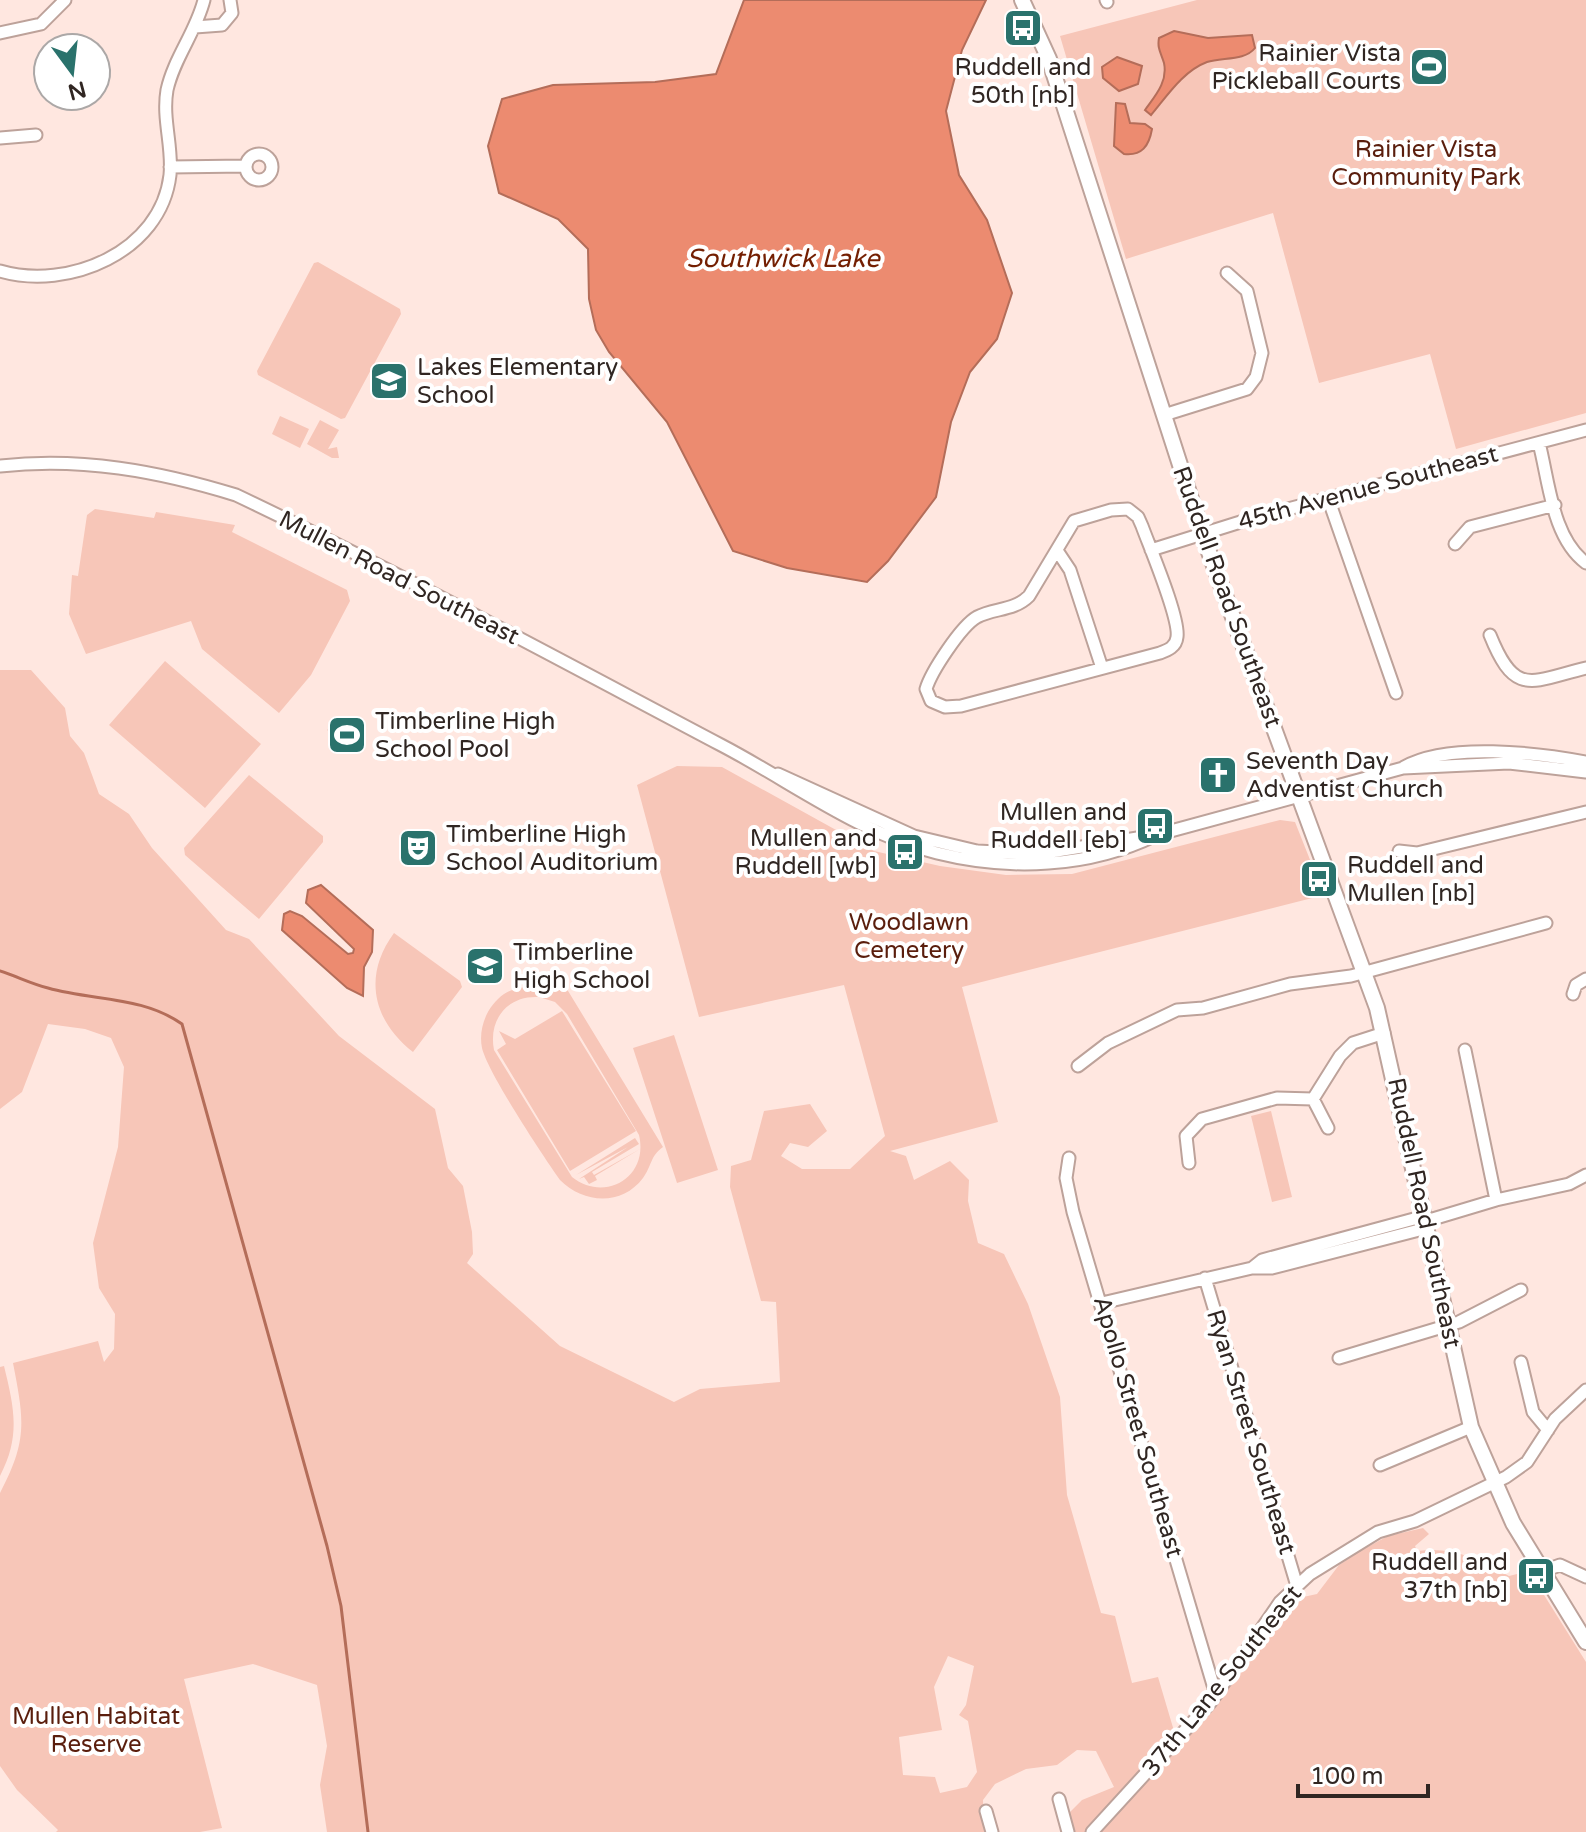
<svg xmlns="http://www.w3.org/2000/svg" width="1586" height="1832" font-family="'Varela Round',sans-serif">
	<rect width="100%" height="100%" fill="#ffe7e0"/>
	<path fill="#f7c6b8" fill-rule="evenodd" d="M1197,0H1586V413L1456,449L1430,354L1319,383L1273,213L1126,259L1060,36Z
		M318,262L400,309L401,314L345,418L341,419L258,375L257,371L314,263Z
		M280,416L309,429L300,448L272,434Z
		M320,420L339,430L328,449L337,447L339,458H332L307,444Z
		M95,509L154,518L156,512L235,525L232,532L347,590L350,601L311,675L279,713L202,649L191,621L86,654L69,614L72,575L78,576L87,515Z
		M165,661L261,744L205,808L109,725Z
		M0,670H31L65,708L70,736L84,753L99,794L129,814L152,848L226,930L249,939L339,1036L435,1109L448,1168L463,1186L472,1232L473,1254L467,1263L560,1346L674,1402L700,1389L780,1382L776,1302L761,1301L730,1187L731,1166L751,1160L764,1111L810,1104L827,1131L808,1147L790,1143L781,1156L802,1169H850L885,1136L844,985L699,1017L637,785L677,766L722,767L874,851L940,866L1006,875L1072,874L1280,820L1295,822L1324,895L962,987L998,1122L890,1151L906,1156L914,1180L950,1161L969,1180L968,1201L978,1243L1004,1254L1028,1304L1060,1397L1067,1495L1101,1613L1115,1616L1132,1683L1158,1677L1174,1731L1210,1703L1280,1602L1317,1594L1339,1565L1360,1551L1388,1536L1423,1528L1429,1534L1415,1546L1417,1551C1451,1546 1481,1559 1509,1576L1529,1571L1586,1662V1832H1072L1067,1815L1082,1800L1114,1787L1096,1751L1077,1750L1057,1765L1026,1769L995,1784L983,1800L984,1832H327L320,1785L327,1746L317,1685L253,1664L184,1679L222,1828L200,1832H56L58,1830L17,1790L0,1766V1493C28,1440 24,1420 13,1363L98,1341L104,1362L114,1349L115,1314L99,1288L93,1243L118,1147L124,1067L111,1038L85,1029L48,1024L22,1092L0,1109ZM948,1656L974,1666L966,1705L959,1715L968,1721L977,1772L967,1787L940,1793L935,1777L903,1775L899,1737L942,1730L934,1687Z
		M249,775L323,836V842L259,919L185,855L184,848Z
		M394,933L460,981L462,987L413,1052C372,1020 363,975 394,933Z
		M562,981L663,1147C650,1156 652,1166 643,1178C622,1206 584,1204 560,1180C543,1156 488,1073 482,1048C478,1028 487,1006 504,994C524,981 544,992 562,981ZM539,997L555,1002L567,1014L639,1135C649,1177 605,1203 572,1177L494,1050C488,1019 508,995 539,997Z
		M562,1011L636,1131L570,1171L497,1050L506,1044L499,1031L515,1039Z
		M674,1035L718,1170L677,1183L633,1048Z
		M1271,1111L1292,1197L1272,1202L1251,1116Z
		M635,1138L639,1144L592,1172L594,1175L640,1149L595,1176L597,1180L589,1184L584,1177L579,1179L628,1147L576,1175Z
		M4,1366C14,1407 21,1436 0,1476V1367Z"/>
	<path fill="#ec8b70" stroke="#b46d59" stroke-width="2" d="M744,0H986L962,50L946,111L959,175L987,220L1012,293L997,339L970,372L951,422L936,497L888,561L867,582L787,568L733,551L667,422L609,352L596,330L589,299L588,249L558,219L499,193L488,146L502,99L553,85L655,82L716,74Z
		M1174,31L1208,38L1252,35L1255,48C1245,61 1222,57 1207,62C1183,71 1167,96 1151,115L1145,110C1155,96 1168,82 1164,63C1161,53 1157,48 1159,38Z
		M1117,57L1142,66L1138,84L1119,91L1103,78L1102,67Z
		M1116,103L1125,104L1130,123L1145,124L1152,129C1149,146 1142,156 1124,154L1114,146Z
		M339,719L364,741L354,752L329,730Z
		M321,885L373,930L372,952L364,967L363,996L347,988L282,930L284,914L290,911L302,916L348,954L353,953L354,949L306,903L308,890Z"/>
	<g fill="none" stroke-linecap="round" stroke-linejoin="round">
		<path stroke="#b46d59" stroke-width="3" d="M0,971C16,976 32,984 48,988C94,1001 142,996 182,1024L327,1546L341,1606L368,1832"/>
		<defs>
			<path id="minor" d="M1106,0L1107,2
				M195,27L222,25L232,13L230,0
				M0,33L41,24L65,0
				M0,138L36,135
				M246 167a13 13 0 1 1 26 0a13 13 0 1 1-26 0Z
				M170,167L245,166
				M0,271C68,291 161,252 170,175C173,147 162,119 167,90C174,58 196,32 204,0
				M1164,415L1247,389L1256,377L1262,353L1247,291L1227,273
				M1539,443C1549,481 1552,538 1586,563
				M0,466C81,457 158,471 236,495C400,573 560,660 721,745C792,782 858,833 937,853C1009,871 1089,868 1156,835
				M1328,498L1396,693
				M1128,509L1138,517L1142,526C1150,548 1180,618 1177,637C1176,647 1168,650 1160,653L961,706L945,707L931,701L926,689C931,672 961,626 977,617C994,608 1014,611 1029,596L1074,521L1111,510Z
				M1455,544L1470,527L1555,505
				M1151,550L1250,519L1586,430
				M1058,552L1070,570L1102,668
				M1490,635C1515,697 1530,682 1586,668
				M1404,767C1448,742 1537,753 1586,762
				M778,774L914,836L977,851L1038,854L1156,835L1403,768L1509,763L1586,772
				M1399,851L1417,853L1586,812
				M1573,994L1576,985L1586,979
				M1465,1050L1496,1200
				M1078,1066L1108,1043L1177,1010L1203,1008L1290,984L1351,976L1546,923
				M1313,1099L1328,1128
				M1069,1158L1066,1178L1073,1212L1216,1695
				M1189,1163L1186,1136L1202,1119L1277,1098L1313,1099L1340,1056L1353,1043L1384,1033
				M1425,1216L1262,1260L1252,1268H1272L1427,1228
				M1426,1221L1496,1200L1569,1184L1586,1175
				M1205,1278L1297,1586
				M1102,1303L1252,1268
				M1339,1358L1459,1322L1521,1290
				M1521,1362L1533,1412L1548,1430
				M1380,1465L1471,1427
				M1541,1572L1560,1565L1586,1577
				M1059,1799L1068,1832
				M986,1811L992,1832
				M1092,1832L1210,1703L1280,1602L1310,1574L1378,1532L1415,1521L1506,1477L1527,1462L1555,1419L1586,1390"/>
			<path id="major" d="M1022,0L1049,59L1202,533L1377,1008L1471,1427L1513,1523L1586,1642"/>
		</defs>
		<use href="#minor" stroke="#bda29a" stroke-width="15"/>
		<use href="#major" stroke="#bda29a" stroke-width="18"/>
		<use href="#minor" stroke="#fff" stroke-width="11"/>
		<use href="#major" stroke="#fff" stroke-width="14"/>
	</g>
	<defs>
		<symbol id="bus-square" viewBox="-11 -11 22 22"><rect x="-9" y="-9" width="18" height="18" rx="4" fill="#2a726c" stroke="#fff"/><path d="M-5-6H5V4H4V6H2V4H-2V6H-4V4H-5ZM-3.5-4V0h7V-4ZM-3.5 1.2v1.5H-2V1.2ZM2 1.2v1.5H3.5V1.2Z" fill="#fff"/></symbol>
		<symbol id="stadium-square" viewBox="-11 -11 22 22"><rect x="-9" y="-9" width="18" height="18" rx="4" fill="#2a726c" stroke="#fff"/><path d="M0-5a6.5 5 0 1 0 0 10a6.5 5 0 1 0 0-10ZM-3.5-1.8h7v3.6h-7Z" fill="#fff"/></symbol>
		<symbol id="school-square" viewBox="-11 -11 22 22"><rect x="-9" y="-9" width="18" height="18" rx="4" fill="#2a726c" stroke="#fff"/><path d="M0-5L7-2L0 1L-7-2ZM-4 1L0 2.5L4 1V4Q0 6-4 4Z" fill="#fff"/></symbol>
		<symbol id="church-square" viewBox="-11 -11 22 22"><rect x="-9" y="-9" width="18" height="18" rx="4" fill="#2a726c" stroke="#fff"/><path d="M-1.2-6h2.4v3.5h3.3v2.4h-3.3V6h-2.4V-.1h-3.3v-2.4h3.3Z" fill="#fff"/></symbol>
		<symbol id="theatre-square" viewBox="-11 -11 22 22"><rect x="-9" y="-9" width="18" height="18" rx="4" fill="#2a726c" stroke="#fff"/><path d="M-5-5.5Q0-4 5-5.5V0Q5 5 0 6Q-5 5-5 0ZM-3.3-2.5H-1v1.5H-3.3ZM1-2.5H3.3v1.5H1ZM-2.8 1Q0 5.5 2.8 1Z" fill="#fff"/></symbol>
	</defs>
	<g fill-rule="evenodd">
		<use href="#bus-square" x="1001" y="6" width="44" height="44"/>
		<use href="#stadium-square" x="1407" y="45" width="44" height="44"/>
		<use href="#school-square" x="367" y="359" width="44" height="44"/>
		<use href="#stadium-square" x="325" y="713" width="44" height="44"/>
		<use href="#church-square" x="1196" y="753" width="44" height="44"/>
		<use href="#bus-square" x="1133" y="804" width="44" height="44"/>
		<use href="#theatre-square" x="396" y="826" width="44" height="44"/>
		<use href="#bus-square" x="883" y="830" width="44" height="44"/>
		<use href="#bus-square" x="1297" y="857" width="44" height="44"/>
		<use href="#school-square" x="463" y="944" width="44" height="44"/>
		<use href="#bus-square" x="1514" y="1554" width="44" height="44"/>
	</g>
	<g text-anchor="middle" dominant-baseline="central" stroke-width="8" stroke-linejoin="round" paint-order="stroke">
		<g font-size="24" fill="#302622" stroke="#fff" text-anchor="start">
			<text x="1401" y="53" text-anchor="end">Rainier Vista<tspan x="1401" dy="28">Pickleball Courts</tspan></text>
			<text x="1023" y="67" text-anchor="middle">Ruddell and<tspan x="1023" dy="28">50th [nb]</tspan></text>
			<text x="417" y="367">Lakes Elementary<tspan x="417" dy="28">School</tspan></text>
			<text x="375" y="721">Timberline High<tspan x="375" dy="28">School Pool</tspan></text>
			<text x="1246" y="761">Seventh Day<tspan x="1246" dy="28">Adventist Church</tspan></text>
			<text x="1127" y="812" text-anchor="end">Mullen and<tspan x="1127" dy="28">Ruddell [eb]</tspan></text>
			<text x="446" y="834">Timberline High<tspan x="446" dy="28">School Auditorium</tspan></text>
			<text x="877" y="838" text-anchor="end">Mullen and<tspan x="877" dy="28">Ruddell [wb]</tspan></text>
			<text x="1347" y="865">Ruddell and<tspan x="1347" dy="28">Mullen [nb]</tspan></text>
			<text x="513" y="952">Timberline<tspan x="513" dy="28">High School</tspan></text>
			<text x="1508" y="1562" text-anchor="end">Ruddell and<tspan x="1508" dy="28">37th [nb]</tspan></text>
		</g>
		<g font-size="24" fill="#5a1e0d" stroke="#fff">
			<text x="1426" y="149">Rainier Vista<tspan x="1426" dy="28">Community Park</tspan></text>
			<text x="909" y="922">Woodlawn<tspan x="909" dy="28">Cemetery</tspan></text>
			<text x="96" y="1716">Mullen Habitat<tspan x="96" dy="28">Reserve</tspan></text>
		</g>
		<g font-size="24" fill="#302622" stroke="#fff">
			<text transform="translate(1368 488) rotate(-15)">45th Avenue Southeast</text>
			<text transform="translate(399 578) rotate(27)">Mullen Road Southeast</text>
			<text transform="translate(1227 597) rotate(70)">Ruddell Road Southeast</text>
			<text transform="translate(1424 1213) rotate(78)">Ruddell Road Southeast</text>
			<text transform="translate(1138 1427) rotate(74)">Apollo Street Southeast</text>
			<text transform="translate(1251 1432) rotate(73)">Ryan Street Southeast</text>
			<text transform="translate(1222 1681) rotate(-51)">37th Lane Southeast</text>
		</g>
		<g font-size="26" font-style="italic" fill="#741f02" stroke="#fff">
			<text x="783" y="258">Southwick Lake</text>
		</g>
	</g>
	<g transform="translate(72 72) rotate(165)"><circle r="38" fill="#ffffff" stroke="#aca8a7" stroke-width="2"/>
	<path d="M0-6L14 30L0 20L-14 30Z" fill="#2a726c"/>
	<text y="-12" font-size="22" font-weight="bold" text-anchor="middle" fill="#302622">N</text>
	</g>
	<path d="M1298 1784v12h130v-12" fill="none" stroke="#302622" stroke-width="4"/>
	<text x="1310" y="1784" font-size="24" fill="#302622" stroke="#ffffff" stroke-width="6" paint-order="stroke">100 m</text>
</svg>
